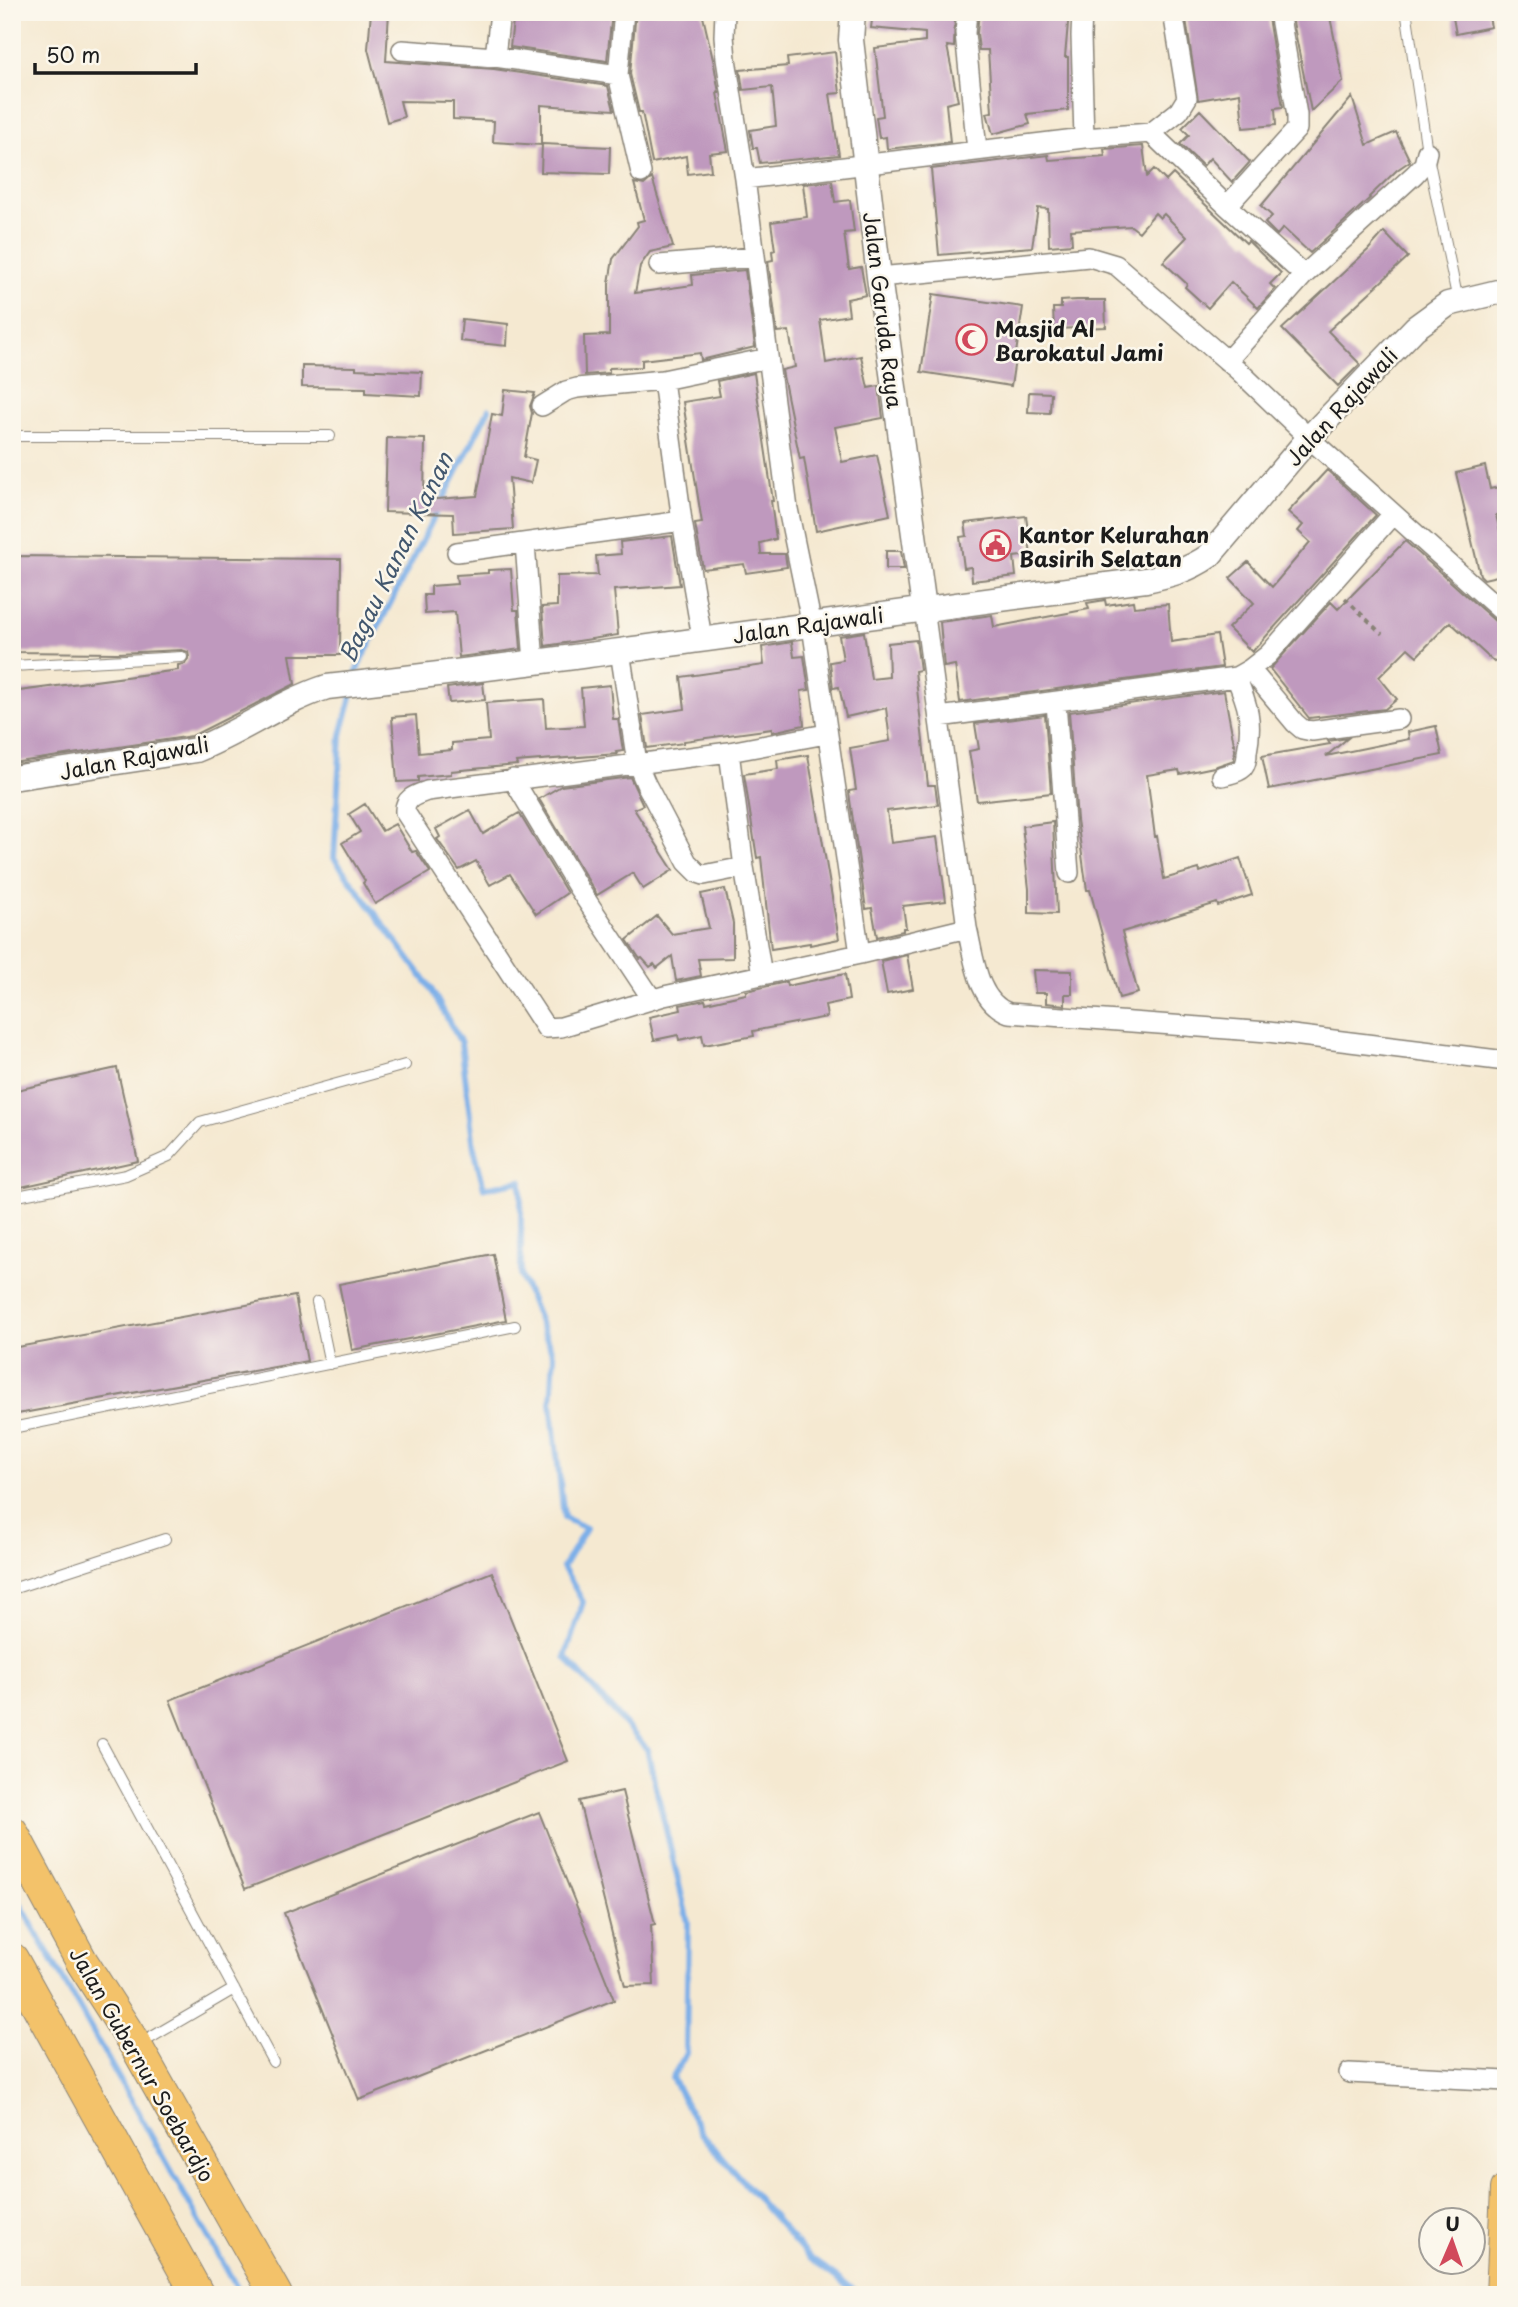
<svg xmlns="http://www.w3.org/2000/svg" width="1518" height="2307" font-family="'Playpen Sans',sans-serif">
	<rect width="100%" height="100%" fill="#fbf7ec"/>
	<filter id="ink" filterUnits="userSpaceOnUse"><feTurbulence type="fractalNoise" baseFrequency=".0143" numOctaves="2"/><feDisplacementMap in="SourceGraphic" scale="14" xChannelSelector="R" yChannelSelector="G"/><feConvolveMatrix kernelMatrix="1 2 1 2 8 2 1 2 1" color-interpolation-filters="sRGB"/></filter>
	<filter id="wash" filterUnits="userSpaceOnUse"><feTurbulence type="fractalNoise" baseFrequency=".00686" numOctaves="4" result="noise"/><feDisplacementMap in="SourceGraphic" scale="28" xChannelSelector="R" yChannelSelector="G"/><feGaussianBlur stdDeviation="1.57" result="paint"/><feColorMatrix in="noise" values="0 0 0 0 0 0 0 0 0 0 0 0 0 0 0 0 0 1.4 0 .05"/><feComposite in="paint" operator="in"/></filter>
	<g filter="url(#wash)">
		<rect width="100%" height="100%" fill="#f5e9d1"/>
		<g fill="none" stroke-linecap="round" stroke-linejoin="round">
			<path stroke="#7bafe8" stroke-width="6" d="M355,679L359,665L489,409
				M353,690L341,735L334,858L430,987L461,1043L474,1148L484,1188L521,1181V1276L554,1357L551,1403L564,1518L586,1528L563,1567L583,1602L565,1657L647,1749L688,1922L686,2054L672,2078L701,2133L807,2256L860,2295
				M12,1889L241,2295"/>
		</g>
		<g id="blocks">
			<path fill="#bf99be" d="M371,12H389L386,61L494,69L608,86L614,110L541,105V145L493,142L494,121L453,119V102L400,101L404,117L387,122L368,49Z
				M514,12H612L607,61L510,47Z
				M636,12H702L714,64L719,93H717L728,151L709,153L711,171L688,174L686,156L652,163L642,112H639L630,74Z
				M873,12H955L954,47L947,46L958,101L946,104L950,142L887,149L886,137L879,138L876,117L883,116L875,48L925,42V33L871,28Z
				M979,12H1069L1065,57H1068V110L1027,114L1030,124L993,134L987,113L992,112L988,50H979L977,33Z
				M1185,12H1267L1283,107L1275,108L1276,125L1243,128L1240,93L1198,100Z
				M1291,12H1329L1343,81L1311,111Z
				M1452,12H1488L1491,27L1456,34Z
				M835,52L840,93L830,94L839,155L760,163L757,148H753L750,130L776,126L772,87L743,90L740,70L788,66L787,58Z
				M1352,97L1367,145L1396,132L1410,161L1397,170L1369,197L1370,198L1310,253L1283,228L1277,235L1265,223L1272,216L1261,206Z
				M1200,110L1250,162L1232,182L1210,158L1203,166L1180,144L1189,135L1182,128Z
				M542,144L610,147L609,174L541,172Z
				M1143,146L1147,176L1154,169L1166,181L1173,174L1246,243L1248,241L1281,273L1270,284L1275,289L1258,308L1231,282L1208,308L1185,287L1187,284L1163,262L1187,237L1164,214L1160,218L1155,213L1139,232L1131,226L1071,230L1072,244L1049,246L1048,209L1038,208L1032,247L939,255L931,169L1048,155L1049,160L1105,156L1104,149Z
				M652,178L673,247L650,252L640,266L635,293L693,285L692,275L745,270L755,347L701,360L700,353L642,360V367L609,368V373L585,375L584,336L609,335V283L613,259L638,226L637,222L644,220L634,183L644,185Z
				M832,181L835,202L850,200L854,232L844,233L849,269L861,267L866,295L847,299L849,315L820,320L826,363L861,356L868,388L879,386L883,418L835,427L842,462L877,455L890,515L816,531L804,458L800,459L783,376L782,370L795,367L789,331L777,332L768,261L773,260L772,251L775,250L771,222L807,217L803,184Z
				M1384,232L1408,257L1328,331L1360,364L1338,386L1282,329L1368,250Z
				M933,294L1023,307L1011,386L921,372Z
				M1077,300H1105L1106,327L1054,329L1053,308H1061V301Z
				M462,319L508,324L507,346L460,341Z
				M302,366L356,367V369L422,372L421,396L366,393V388L302,387Z
				M754,373L773,501H771L776,539L760,543L761,554H785L787,567L746,573L744,564L703,569L695,524L702,523L683,402L720,396L717,381Z
				M505,390L535,393L530,406L532,413L524,457L536,460L531,483L509,478L513,529L454,533L453,514L385,512L387,438L425,439L424,500L477,496L492,414L502,416Z
				M1029,392L1051,393L1050,413L1028,412Z
				M1485,466L1490,489L1499,487L1504,513L1496,515L1506,556V574L1484,579L1480,575L1456,473Z
				M1327,470L1376,515L1252,652L1228,628L1254,603L1230,578L1248,562L1272,587L1310,542L1298,531L1303,525L1288,512Z
				M1026,516L1031,555L1014,557L1016,576L972,581L971,567L964,568L960,537L967,536L965,523Z
				M672,536L680,585L614,590L618,635L545,646L542,607L557,606V576L598,575L596,556L621,554L620,542Z
				M1405,541L1506,631V650L1494,662L1450,622L1417,656L1408,648L1379,677L1397,699L1385,709L1309,718L1270,669L1331,602L1338,609Z
				M886,551H901L904,569H886Z
				M12,556L341,559L340,655H290L295,684L192,736L12,763V692L178,670V665L185,664L189,657L188,652L182,650L117,653L12,652Z
				M511,569L514,610H518L521,649L459,657L455,612L425,614L424,595H431V586L457,584L456,575L488,573V570Z
				M1105,600L1106,605L1133,601L1134,607L1168,604L1171,642L1217,635L1222,667L960,702L955,665L944,667L940,622L992,615L994,627L1089,609L1087,603Z
				M864,632L871,679L889,677L888,643L916,640L920,670L915,671L928,785H935L938,805L887,811L891,843L937,837L946,901L903,906L906,928H903V931L877,937L872,908L866,909L850,800L849,791L856,790L850,748L890,741L886,708L846,717L839,687L833,688L830,662L843,660L839,636Z
				M792,642L794,657L804,656L809,690L801,691L804,725L772,732V729L684,741V743L647,748L642,715L685,709L681,677L764,665L762,647Z
				M483,683L485,700L449,703L447,688Z
				M610,685L613,719H618L623,751L616,752L617,754L516,762L517,765L451,771V774L418,777V781L397,782L392,717L416,715L419,753L452,750V743L489,740L486,703L544,699L546,728L584,726L581,688Z
				M1224,691L1235,749L1234,760L1214,767L1180,774L1179,770L1147,775L1155,837L1157,836L1164,879L1199,869L1200,872L1240,858L1252,895L1218,906L1217,903L1122,932L1138,993L1119,998L1090,890H1087L1077,820L1069,712Z
				M1045,715L1051,793L977,801L969,751L979,749L975,724Z
				M1436,726L1442,755L1269,789L1262,756L1330,744L1328,741L1348,738L1326,756L1409,739L1408,732Z
				M808,755L839,939L810,945V943L771,949L761,857L757,858L744,774L778,769L777,760Z
				M630,777L643,805L634,809L673,870L643,889L633,873L597,895L539,799L561,786Z
				M365,804L382,831L395,824L412,852L416,851L430,872L375,904L363,883L365,881L342,843L360,832L349,814Z
				M470,810L483,834L519,813L567,893L536,914L510,874L490,885L476,861L459,870L437,839L440,837L436,829Z
				M1053,822L1057,914L1029,913V889L1022,826Z
				M725,889L733,923V958L698,959L701,976L676,981L672,956L657,968L654,964L650,967L642,958L640,959L627,940L657,916L672,934L709,928L701,894Z
				M907,955L913,989L887,994L881,961Z
				M1033,970L1072,971V994H1065V1005L1046,1003V993H1035Z
				M845,974L849,1000L825,1005L827,1017L753,1031L754,1036L704,1045L702,1035L679,1040L678,1035L654,1040L649,1017L681,1010L680,1005L705,1000L706,1003L746,994V991L786,982L787,986Z
				M117,1068L138,1161L12,1189V1091Z
				M493,1254L506,1320L352,1350L339,1284Z
				M295,1296L307,1361L12,1415V1348Z
				M492,1572L568,1761L245,1889L170,1700Z
				M622,1791L655,1924L651,1925L654,1985L625,1986L579,1801Z
				M539,1812L614,2000L359,2100L284,1913Z"/>
		</g>
	</g>
	<g filter="url(#ink)">
		<use href="#blocks" fill-opacity="0" stroke="#888276" stroke-width="2"/>
		<g fill="none" stroke-linecap="round" stroke-linejoin="round">
			<defs>
				<path id="service" d="M1407,16L1427,152L1458,301
					M12,436H330
					M12,666L182,657
					M12,1197L126,1175L169,1156L200,1122L405,1065
					M317,1302L330,1364
					M12,1428L515,1326
					M12,1589L165,1539
					M102,1744L273,2062
					M140,2044L234,1989"/>
				<path id="minor" d="M624,12L618,75L641,173
					M725,12L724,36L726,59L745,179L788,509L812,626L860,954
					M967,12L965,33L977,150
					M1082,12L1081,36L1084,138
					M402,50L495,57L618,75
					M495,57L500,12
					M1151,133L1227,206L1304,275
					M745,179L1084,138L1151,133L1179,111L1187,98L1173,12
					M1227,206L1297,129V115L1279,12
					M659,265L754,257
					M879,277L1089,257L1116,265L1239,371L1309,438L1506,615
					M1227,361L1304,275L1415,174L1424,164L1427,152
					M663,380L682,521L702,638
					M542,406L566,391L577,388L663,380L768,358
					M525,543L534,663
					M457,552L682,521
					M924,608L967,928C974,957 977,1002 1009,1013L1268,1032L1506,1061
					M620,651L637,763L646,784L687,862L698,873L704,875L744,867
					M1250,669L1295,723L1302,729L1312,731L1399,719
					M1056,703L1069,873
					M939,717L1236,677L1250,669L1268,655L1393,514
					M826,734L729,752L427,791C416,795 404,798 405,812L546,1028L561,1027L664,996L860,954L967,928
					M729,752L744,867L762,975
					M1222,776C1229,774 1238,773 1243,768C1246,764 1247,757 1247,752C1253,721 1248,705 1236,677
					M513,779L579,889L652,999
					M1349,2073L1506,2081"/>
				<path id="tertiary" d="M853,12L851,40L879,277L924,608
					M12,778L196,750C241,732 281,702 327,687C601,657 873,614 1146,580C1170,575 1189,570 1209,556L1309,438L1415,328L1448,304L1506,290"/>
				<path id="primary" d="M1501,2295L1506,2189"/>
				<path id="trunk" d="M12,1832L82,1962L136,2046L276,2295
					M12,1959L198,2295"/>
			</defs>
			<use href="#service" stroke="#888276" stroke-width="12"/>
			<use href="#minor" stroke="#888276" stroke-width="22"/>
			<use href="#tertiary" stroke="#888276" stroke-width="27"/>
			<use href="#primary" stroke="#888276" stroke-width="32"/>
			<use href="#trunk" stroke="#888276" stroke-width="34"/>
			<path stroke="#888276" stroke-width="3.5" stroke-dasharray="5 5" stroke-linecap="butt" d="M1345,598L1382,634"/>
			<use href="#service" stroke="#fff" stroke-width="10"/>
			<use href="#minor" stroke="#fff" stroke-width="19"/>
			<use href="#tertiary" stroke="#fff" stroke-width="24"/>
			<use href="#primary" stroke="#f3c26a" stroke-width="30"/>
			<use href="#trunk" stroke="#f3c26a" stroke-width="32"/>
		</g>
	</g>
	<defs>
		<symbol id="mosque-ring" viewBox="-11 -11 22 22"><circle r="9.5" fill="#fbf7ec" stroke="#d1495b" stroke-width="1.5"/><path d="M3.5-4.9A6 6 0 1 0 3.5 4.9A5 5 0 1 1 3.5-4.9Z" fill="#d1495b"/></symbol>
		<symbol id="civic-ring" viewBox="-11 -11 22 22"><circle r="9.5" fill="#fbf7ec" stroke="#d1495b" stroke-width="1.5"/><path d="M-.6-6.5H3V-4.5H.6V-3L4-1V1h2V6H-6V1h2V-1L-.6-3ZM-1.2 2.5V6h2.4V2.5Z" fill="#d1495b"/></symbol>
	</defs>
	<g fill-rule="evenodd">
		<use href="#mosque-ring" x="954" y="322" width="35" height="35"/>
		<use href="#civic-ring" x="978" y="528" width="35" height="35"/>
	</g>
	<g text-anchor="middle" dominant-baseline="central" stroke-width="5" stroke-linejoin="round" paint-order="stroke">
		<g font-size="21" fill="#1c1c1c" stroke="#fbf7ec">
			<text transform="translate(884 310) rotate(83)">Jalan Garuda Raya</text>
			<text transform="translate(1341 406) rotate(-47)">Jalan Rajawali</text>
			<text transform="translate(808 624) rotate(-8)">Jalan Rajawali</text>
			<text transform="translate(134 757) rotate(-11)">Jalan Rajawali</text>
			<text transform="translate(143 2064) rotate(60)">Jalan Gubernur Soebardjo</text>
		</g>
		<g font-size="21" font-weight="bold" fill="#1c1c1c" stroke="#fbf7ec" text-anchor="start">
			<text x="995" y="328">Masjid Al<tspan x="995" dy="24">Barokatul Jami</tspan></text>
			<text x="1019" y="534">Kantor Kelurahan<tspan x="1019" dy="24">Basirih Selatan</tspan></text>
		</g>
		<g font-size="23" font-style="italic" fill="#42576e" stroke="#fbf7ec">
			<text transform="translate(395 557) rotate(-64)">Bagau Kanan Kanan</text>
		</g>
	</g>
	<rect width="1518" height="2307" fill="none" stroke="#fbf7ec" stroke-width="42"/>
	<g transform="translate(1452 2241) rotate(2)"><circle r="33" fill="#fbf7ec" stroke="#a29f99" stroke-width="2"/>
	<path d="M0-5L12 26L0 18L-12 26Z" fill="#d1495b"/>
	<text y="-10" font-size="19" font-weight="bold" text-anchor="middle" fill="#1c1c1c">U</text>
	</g>
	<path d="M35 63v10h161v-10" fill="none" stroke="#1c1c1c" stroke-width="3.5"/>
	<text x="46" y="63" font-size="21" fill="#1c1c1c" stroke="#fbf7ec" stroke-width="5" paint-order="stroke">50 m</text>
</svg>
